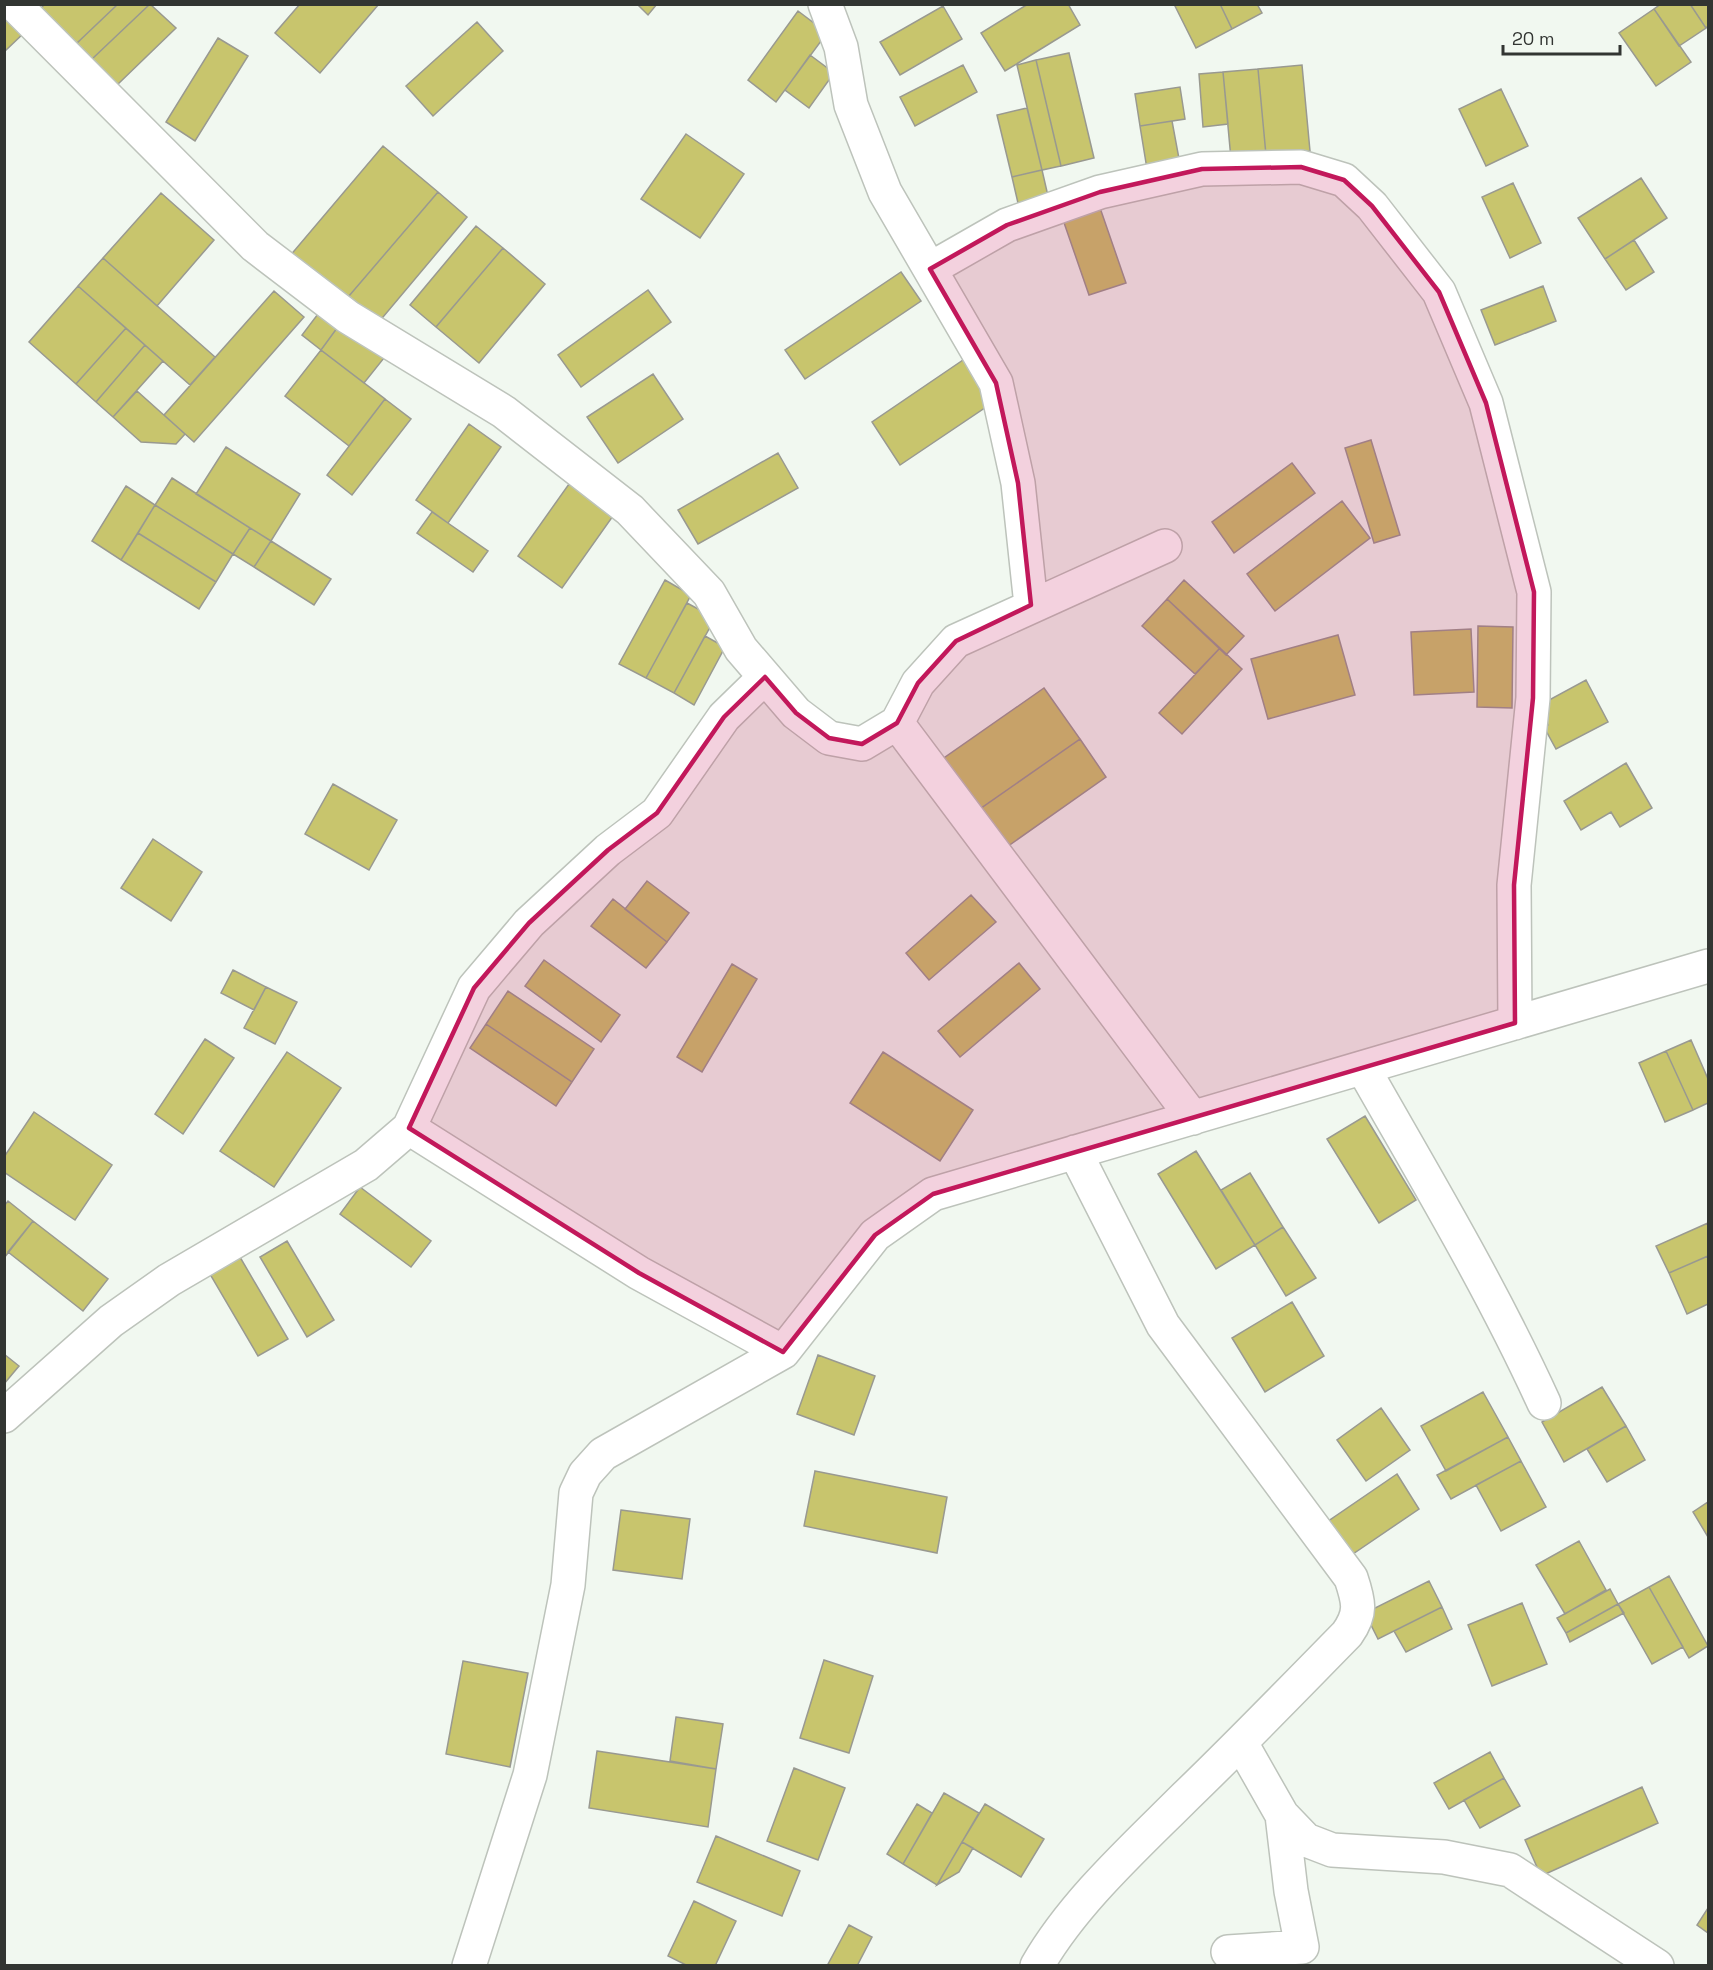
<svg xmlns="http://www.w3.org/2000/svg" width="1713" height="1970" font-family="'Space Grotesk',sans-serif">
	<rect width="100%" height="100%" fill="#f1f8f0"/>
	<path fill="#c8c56d" stroke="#999990" stroke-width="1.5" d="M45,4H118L76,44L41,8Z
		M118,4H150L91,60L76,44Z
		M150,4L176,28L116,86L91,60Z
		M300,4H379L320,73L275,33Z
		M637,4H657L648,15Z
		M1028,4H1068L1080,25L1005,71L981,33Z
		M1174,4H1220L1232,29L1196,48Z
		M1220,4H1257L1262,13L1232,29Z
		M1661,4H1690L1706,28L1679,46L1654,9Z
		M1690,4H1708V26L1706,28Z
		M943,6L962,39L900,75L880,42Z
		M4,9L26,31L4,52Z
		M1654,9L1691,62L1656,86L1619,33Z
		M798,11L827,33L776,102L748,80Z
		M477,22L503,51L433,116L406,86Z
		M218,38L248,56L195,141L166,122Z
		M1069,53L1094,158L1061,166L1036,60Z
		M810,55L834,73L809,108L785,90Z
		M1036,60L1061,166L1042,170L1017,65Z
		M963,65L977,92L915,126L900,97Z
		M1302,65L1310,151L1266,155L1258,69Z
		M1258,69L1266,155L1231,159L1223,72Z
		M1223,72L1228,124L1203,127L1199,74Z
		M1180,87L1185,119L1140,126L1135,94Z
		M1501,89L1528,146L1486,166L1459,109Z
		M1027,108L1042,170L1012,177L997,115Z
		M1172,121L1180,164L1147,169L1140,126Z
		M686,134L744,174L700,238L641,199Z
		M383,146L438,192L343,303L289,257Z
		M1042,170L1048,196L1018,203L1012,177Z
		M1641,178L1667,218L1605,259L1578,218Z
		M1513,183L1541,243L1510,258L1482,197Z
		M438,192L467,217L373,329L343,303Z
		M161,193L214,240L157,306L103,258Z
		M1098,202L1126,283L1089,295L1061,214Z
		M476,226L503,248L436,327L410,305Z
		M1634,240L1654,272L1626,290L1605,259Z
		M503,248L545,284L479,363L436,327Z
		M103,258L215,357L190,385L78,286Z
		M901,272L921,301L805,379L785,350Z
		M78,286L126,328L76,384L29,342Z
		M1543,286L1556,321L1495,345L1481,310Z
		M648,290L671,322L581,387L558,355Z
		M274,291L304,317L194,442L164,415Z
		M321,310L340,324L321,350L302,335Z
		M340,324L384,358L364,383L321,350Z
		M126,328L145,345L96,402L76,384Z
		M145,345L163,361L113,417L96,402Z
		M321,350L385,399L349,446L285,396Z
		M966,358L995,401L900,465L872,422Z
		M653,374L683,419L618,463L587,417Z
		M137,391L185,434L176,444L141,442L113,417Z
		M385,399L411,419L352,495L327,475Z
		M469,424L501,447L448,523L416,500Z
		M1371,440L1400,535L1374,543L1345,448Z
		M226,447L300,494L271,541L196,494Z
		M778,453L798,488L698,544L678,510Z
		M1292,463L1315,493L1234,553L1212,522Z
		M172,478L250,528L233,554L155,505Z
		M569,484L613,516L562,588L518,556Z
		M126,486L155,505L121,560L92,541Z
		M1342,501L1370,538L1275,611L1247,574Z
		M155,505L233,554L216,582L138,533Z
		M432,512L488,551L473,572L417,533Z
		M250,528L271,541L254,567L233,554Z
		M138,533L216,582L199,609L121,560Z
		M271,541L331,579L314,605L254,567Z
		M665,580L691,595L646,678L619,664Z
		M1184,580L1244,636L1226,655L1167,599Z
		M1167,599L1220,648L1195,674L1142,626Z
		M687,603L715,618L674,693L646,678Z
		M1478,626L1513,627L1512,708L1477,707Z
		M1471,629L1474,692L1414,695L1411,632Z
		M1338,635L1355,695L1268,719L1251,659Z
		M705,636L725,647L694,705L674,693Z
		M1220,648L1242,669L1182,734L1159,713Z
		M1586,680L1608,722L1556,749L1544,727L1548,725L1538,706Z
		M1044,688L1080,739L977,811L941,760Z
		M1080,739L1106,777L1004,849L977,811Z
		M1626,763L1652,808L1620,827L1611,812L1581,830L1564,801Z
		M333,784L397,820L369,870L305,834Z
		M153,839L202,872L171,921L121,888Z
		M647,881L689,913L667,942L625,909Z
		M971,895L996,922L929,980L906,953Z
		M613,899L667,942L646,968L591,926Z
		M544,960L620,1015L601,1042L525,986Z
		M1019,963L1040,989L960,1057L938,1031Z
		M732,964L757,979L702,1072L677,1057Z
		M233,970L266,987L254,1010L221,993Z
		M266,987L297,1002L275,1044L244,1028Z
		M508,991L594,1049L572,1082L486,1024Z
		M486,1024L572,1082L556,1106L470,1048Z
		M205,1039L234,1058L183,1134L155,1114Z
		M1691,1040L1708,1079V1103L1693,1110L1666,1051Z
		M1666,1051L1693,1110L1665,1122L1639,1063Z
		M287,1052L341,1088L274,1187L220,1151Z
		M883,1052L973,1110L940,1161L850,1103Z
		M34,1112L112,1165L75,1220L4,1172V1157Z
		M1365,1116L1416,1200L1379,1223L1327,1139Z
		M1196,1151L1255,1245L1216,1269L1158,1174Z
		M1250,1173L1283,1227L1255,1245L1221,1190Z
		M360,1187L431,1241L411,1267L340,1214Z
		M8,1201L33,1221L4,1258V1206Z
		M33,1221L108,1279L83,1311L8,1252Z
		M1708,1223V1256L1669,1273L1656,1246Z
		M1283,1227L1316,1278L1286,1296L1255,1245Z
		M287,1241L334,1320L307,1337L260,1257Z
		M237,1252L288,1339L258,1356L207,1269Z
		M1708,1256V1304L1687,1314L1669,1273Z
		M1292,1302L1324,1356L1265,1392L1232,1338Z
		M4,1354L19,1366L4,1384Z
		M818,1355L875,1376L854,1435L797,1414Z
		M1602,1387L1626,1426L1564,1462L1542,1422Z
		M1483,1392L1508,1437L1446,1471L1421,1426Z
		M1381,1408L1410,1450L1366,1481L1337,1440Z
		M1626,1426L1645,1460L1607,1482L1587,1449Z
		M1508,1437L1521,1461L1451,1499L1437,1475Z
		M1521,1461L1546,1507L1501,1531L1476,1485Z
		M815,1471L947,1497L937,1553L804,1526Z
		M1397,1474L1419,1509L1347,1558L1324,1524Z
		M1708,1502V1537L1693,1512Z
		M621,1510L690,1519L682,1579L613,1570Z
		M1579,1541L1606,1590L1565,1614L1536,1565Z
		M1669,1576L1708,1646L1689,1658L1649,1587Z
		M1429,1581L1442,1607L1378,1639L1365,1613Z
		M1649,1587L1683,1647L1652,1664L1618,1604Z
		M1610,1589L1618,1604L1566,1633L1557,1618Z
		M1522,1603L1547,1664L1492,1686L1468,1625Z
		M1618,1604L1624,1613L1570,1642L1566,1633Z
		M1442,1607L1452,1629L1406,1652L1394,1631Z
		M824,1660L873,1676L849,1753L800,1738Z
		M463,1661L528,1673L510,1767L446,1754Z
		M676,1717L723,1724L716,1769L670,1761Z
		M597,1751L716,1769L708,1827L589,1808Z
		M1490,1752L1504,1778L1449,1809L1434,1783Z
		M794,1768L845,1788L818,1860L767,1841Z
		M1504,1778L1520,1806L1480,1828L1464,1800Z
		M1642,1787L1658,1823L1541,1876L1525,1840Z
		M944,1793L979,1813L937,1885L903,1864Z
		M917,1804L932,1813L903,1864L887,1854Z
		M985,1804L1044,1839L1021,1877L962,1842Z
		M716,1836L800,1871L782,1916L697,1882Z
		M962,1842L973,1848L959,1872L937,1885Z
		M694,1901L736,1921L715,1966H688L668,1956Z
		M1708,1908V1933L1697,1925Z
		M849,1925L872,1937L857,1966H827Z"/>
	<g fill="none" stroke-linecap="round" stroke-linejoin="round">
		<defs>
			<path id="minor" d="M14,4L255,246L348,317L504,412L630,510L709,593L741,649L796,713L829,738L862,744L897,723L918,683L956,641L1165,546
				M825,4L841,47L851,105L885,192L996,383L1018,483L1031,605
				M930,269L1007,225L1100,192L1202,169L1301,167L1344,180L1372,206L1439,292L1486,403L1534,592L1533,698L1514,885L1515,1023
				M897,723L1193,1118
				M1363,1068C1426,1179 1491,1287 1544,1403
				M409,1128L639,1273L783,1352
				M4,1416L111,1321L169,1280L366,1165L409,1128L474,988L529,923L608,850L657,813L724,717L765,677
				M1241,1743L1282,1815L1306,1840L1332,1850L1444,1857L1510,1870L1657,1966
				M1228,1952L1302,1947L1291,1891L1282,1815
				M469,1966L530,1775L568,1585L576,1493L585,1474L603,1454L783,1352L875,1235L933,1194L1708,966
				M1037,1966C1073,1903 1134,1848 1185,1797C1240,1744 1293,1689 1347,1634C1362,1613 1359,1602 1351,1578L1163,1325L1075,1152"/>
		</defs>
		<use href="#minor" stroke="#bdc3bb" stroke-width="36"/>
		<use href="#minor" stroke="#fff" stroke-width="33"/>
	</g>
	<path fill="#c2185b" fill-opacity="0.2" stroke="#c2185b" stroke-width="4.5" stroke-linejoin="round" d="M1301,167L1344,180L1372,206L1439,292L1486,403L1534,592L1533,698L1514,885L1515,1023L933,1194L875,1235L783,1352L639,1273L409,1128L474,988L529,923L608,850L657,813L724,717L765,677L796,713L829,738L862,744L897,723L918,683L956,641L1031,605L1018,483L996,383L930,269L1007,225L1100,192L1202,169Z"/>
	<rect width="1713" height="1970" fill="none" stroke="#323532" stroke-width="12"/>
	<path d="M1503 45v9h117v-9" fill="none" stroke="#323532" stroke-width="3"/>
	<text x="1512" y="45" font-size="18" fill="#323532" stroke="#f1f8f0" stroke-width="4.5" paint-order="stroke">20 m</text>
</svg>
